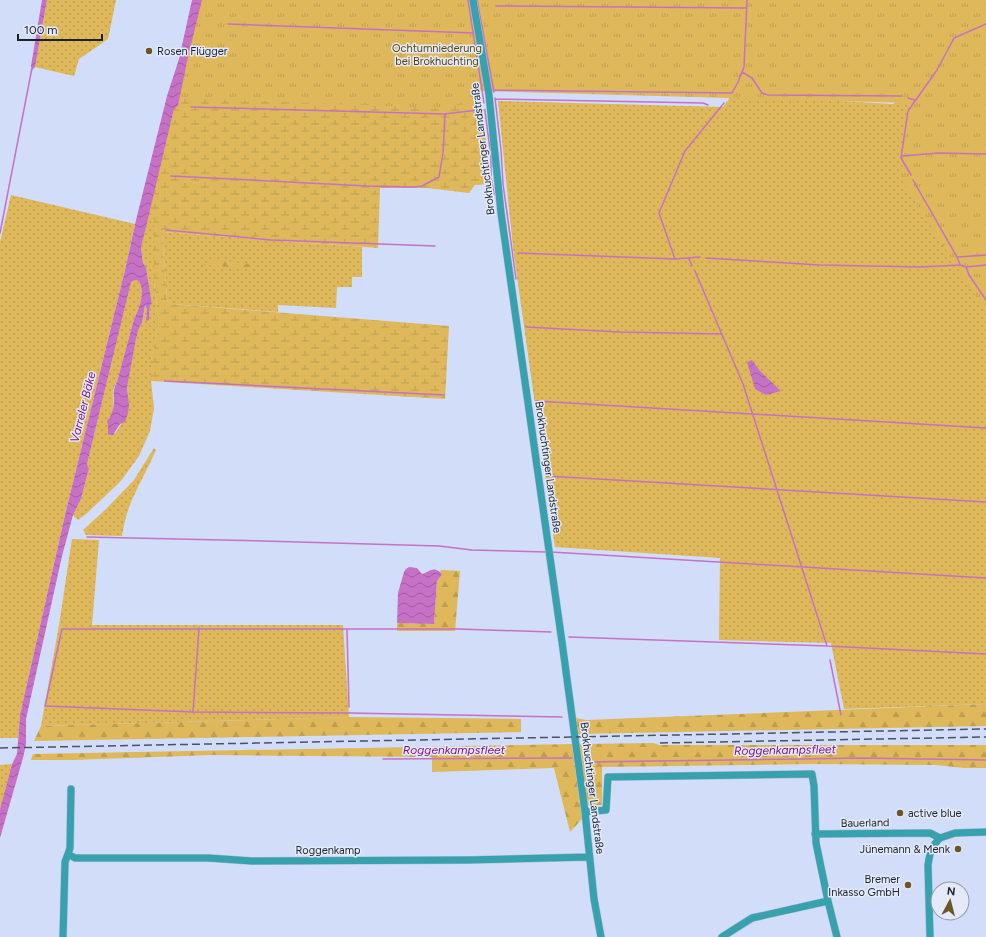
<svg xmlns="http://www.w3.org/2000/svg" width="986" height="937" font-family="Figtree,sans-serif">
	<defs>
		<pattern id="grass-dots" width="8" height="8" patternUnits="userSpaceOnUse"><rect width="8" height="8" fill="#deb85a"/><path d="M2 2h.1M6 6h.1" fill="none" stroke="#be9e4f" stroke-width="1.8" stroke-linecap="round"/></pattern>
		<pattern id="forest-firs" width="22" height="20" patternUnits="userSpaceOnUse"><rect width="22" height="20" fill="#deb85a"/><path d="M5 1l3.5 6h-7zM16 11l3.5 6h-7z" fill="#be9e4f"/></pattern>
		<pattern id="wetland-marsh" width="20" height="14" patternUnits="userSpaceOnUse"><rect width="20" height="14" fill="#deb85a"/><path d="M1 5h8M5 5V1M11 12h8M15 12V8" fill="none" stroke="#be9e4f"/></pattern>
		<pattern id="park-tufts" width="24" height="20" patternUnits="userSpaceOnUse"><rect width="24" height="20" fill="#deb85a"/><path d="M3 7l-1-3M5 7V3M7 7l1-3M15 17l-1-3M17 17v-4M19 17l1-3" fill="none" stroke="#be9e4f"/></pattern>
		<pattern id="water-waves" width="16" height="10" patternUnits="userSpaceOnUse"><rect width="16" height="10" fill="#c671c6"/><path d="M0 5q4-4 8 0t8 0" fill="none" stroke="#a05ca1"/></pattern>
	</defs>
	<rect width="100%" height="100%" fill="#d1ddf9"/>
	<path fill="url(#grass-dots)" d="M47,0H116L108,39L79,59L74,76L35,67Z
		M986,39V704L844,709L831,643L719,640L720,558L555,547L513,248L498,101L723,107L732,95L893,104Z
		M11,195L135,224L126,266L65,515L20,715L18,738H0V242Z
		M149,211L154,213V281L159,324L151,360V381L154,408L150,431L139,456L120,482L86,514L78,520L73,515L81,499L88,472L89,469L87,464L131,281L135,280L139,281C145,294 140,307 134,319L117,382C116,384 114,386 114,388C110,398 118,409 109,418L108,425L110,435H113L117,431L121,424L128,396L127,387L136,339L139,328L142,323L145,305L147,309L146,320L150,314V305L152,304L147,274L146,267L143,263L141,248Z
		M162,232L362,247V277H352V287H337L336,308L278,305V312L172,304L167,300Z
		M154,448L156,450C149,467 139,483 132,500C127,511 124,523 122,536L86,535L83,530L106,509L134,480Z
		M72,539L99,540L92,625H343L349,717L41,726L59,625Z
		M12,764L0,809V765Z"/>
	<path fill="url(#forest-firs)" d="M209,260L244,263L252,265L251,268L247,269L204,265Z
		M441,570L460,571L455,631H397V623L434,624L437,581L442,574L440,572Z
		M986,704V726L578,734L576,718L586,720Z
		M349,717L521,719V732L34,741L41,726Z
		M654,743L659,745H986V768H964L936,765L814,764L602,767V805H587L579,744Z
		M572,744L582,819L570,832L554,768L432,772V757L212,755L73,760H31L33,754Z"/>
	<path fill="url(#wetland-marsh)" d="M471,43C480,90 488,137 489,184L475,185L469,193L427,188H380L378,248L162,232L167,300L172,304L449,326L445,399L151,381V360L159,324L154,281V214L149,211L174,108L178,106L188,57Z"/>
	<path fill="url(#park-tufts)" d="M195,0H986V313L901,179L909,103L481,91L472,103L443,108L177,98Z"/>
	<path fill="url(#water-waves)" d="M42,0H47L35,67L32,70L31,66Z
		M192,0H202L188,57L178,106L174,109L141,248L143,263L146,267L147,274L152,304L150,305L149,320L147,321L146,320L147,309L145,305L142,323L139,328L136,339L129,377L127,388L129,405L128,413L125,422L120,424L113,435H110L108,434V425L107,421C109,418 111,416 112,412C117,401 110,394 117,382L134,319C140,307 145,293 139,281L135,280L131,282L87,464L89,469L88,472L81,499L73,515L62,556L26,719V744L23,758L0,838V809L12,764L17,754L20,715L65,515L126,266L136,220L167,96L179,59Z
		M752,360L760,371L781,391L766,395L755,389L747,362Z
		M409,567L417,568L422,574C430,572 433,565 442,574L437,581L434,624L397,623L398,593L404,572L406,569Z"/>
	<g fill="none" stroke-linecap="round" stroke-linejoin="round">
		<path stroke="#c671c6" stroke-width="1.5" d="M468,0L484,103
			M477,0L494,92
			M496,6L746,8
			M228,24L474,33
			M742,72L752,78L762,93L768,95L901,96
			M493,90L732,93L738,82L744,67L747,0
			M495,98L501,150L503,184L516,279
			M908,98L915,100
			M495,99L703,103L708,105
			M191,107L445,114L478,110H485
			M485,111L491,157V177L494,194
			M902,156L938,153L986,154
			M911,175L901,158L908,111L937,70L954,38L986,24
			M171,176L367,186L414,187L422,186L439,177L443,153L445,114
			M913,180L957,257L960,265
			M166,230L271,240L435,246
			M0,233L32,68
			M518,253L675,259L700,257
			M958,257L986,255
			M706,258L820,265L921,267L960,265L966,267L986,265
			M675,259L659,213L685,151L724,103
			M689,259L692,266
			M966,267L969,275L986,300
			M695,271L743,384L827,646
			M526,327L620,332L722,334
			M165,381L444,395
			M536,401L986,428
			M547,476L986,502
			M87,537L263,541L439,546L472,550L547,552
			M551,552L986,578
			M347,630L349,707
			M551,632L458,629H62L45,706L193,712L349,713L562,717
			M569,637L827,646L986,654
			M830,660L841,715
			M193,712L199,628
			M383,759L572,758
			M584,762L863,758L986,760"/>
		<defs>
			<path id="minor" d="M473,0L489,95L501,213L562,642L585,812L594,899L601,937
				M585,812L606,810L608,777L812,774L814,786L816,843L828,901L837,937
				M815,834L930,833L940,838L955,833L986,832
				M68,854L70,848L71,789
				M63,937L65,862L68,854L75,858H208L252,861L468,860L589,857
				M722,937L752,918L828,901
				M930,937L928,865C930,852 931,847 940,838"/>
		</defs>
		<use href="#minor" stroke="#b0bbd4" stroke-width="8"/>
		<use href="#minor" stroke="#37a1ae" stroke-width="7"/>
		<path stroke="#4a5262" stroke-width="1.5" stroke-dasharray="8 4" stroke-linecap="butt" d="M660,743L986,737
			M0,748L986,729"/>
	</g>
	<g fill="#6a5625" stroke="#e4eaf9" stroke-width="1.5">
		<circle cx="149" cy="51" r="4"/>
		<circle cx="900" cy="813" r="4"/>
		<circle cx="958" cy="849" r="4"/>
		<circle cx="908" cy="885" r="4"/>
	</g>
	<g text-anchor="middle" dominant-baseline="central" stroke-width="3" stroke-linejoin="round" paint-order="stroke">
		<g font-size="11" fill="#57440e" stroke="#e4eaf9">
			<text x="437" y="48">Ochtumniederung<tspan x="437" dy="13">bei Brokhuchting</tspan></text>
		</g>
		<g font-size="11" fill="#1b212d" stroke="#e4eaf9" text-anchor="start">
			<text x="157" y="51">Rosen Flügger</text>
			<text x="908" y="813">active blue</text>
			<text x="950" y="849" text-anchor="end">Jünemann &amp; Menk</text>
			<text x="900" y="879" text-anchor="end">Bremer<tspan x="900" dy="13">Inkasso GmbH</tspan></text>
		</g>
		<g font-size="11" fill="#1b212d" stroke="#e4eaf9">
			<text transform="translate(483 149) rotate(-97)">Brokhuchtinger Landstraße</text>
			<text transform="translate(548 467) rotate(82)">Brokhuchtinger Landstraße</text>
			<text transform="translate(592 788) rotate(83)">Brokhuchtinger Landstraße</text>
			<text transform="translate(865 823) rotate(-1)">Bauerland</text>
			<text x="328" y="850">Roggenkamp</text>
		</g>
		<g font-size="12" font-style="italic" fill="#7b0e7e" stroke="#e4eaf9">
			<text transform="translate(83 407) rotate(-76)">Varreler Bäke</text>
			<text x="454" y="750">Roggenkampsfleet</text>
			<text transform="translate(785 750) rotate(-1)">Roggenkampsfleet</text>
		</g>
	</g>
	<g transform="translate(950 901) rotate(7)"><circle r="19" fill="#e4eaf9" stroke="#949aa7"/>
	<path d="M0-3L7 15L0 10L-7 15Z" fill="#6a5625"/>
	<text y="-6" font-size="11" font-weight="bold" text-anchor="middle" fill="#1b212d">N</text>
	</g>
	<path d="M18 34v6h84v-6" fill="none" stroke="#1b212d" stroke-width="2"/>
	<text x="24" y="34" font-size="12" fill="#1b212d" stroke="#e4eaf9" stroke-width="3" paint-order="stroke">100 m</text>
</svg>
